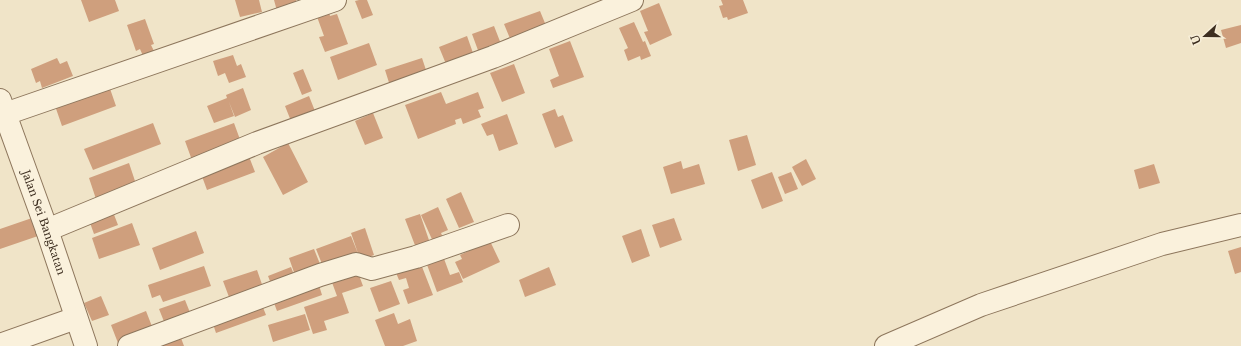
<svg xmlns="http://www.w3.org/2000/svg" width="1241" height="346" font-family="'Libre Baskerville',serif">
	<rect width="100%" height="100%" fill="#f0e4c8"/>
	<path fill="#cf9f7d" d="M81,0H115L119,11L89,22Z
		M235,0H259L262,12L240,17Z
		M274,0H296L297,5L277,11Z
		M359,0H367L373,15L362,19L355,1Z
		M721,0H743L748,13L728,20L727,17L723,18L719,6L723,5Z
		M659,3L672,35L650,45L644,32L648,31L640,11Z
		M328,9L330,16L337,14L348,44L325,52L319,37L324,36L316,14Z
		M540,11L547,28L511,41L504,24Z
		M145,19L154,44L151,45L154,51L143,56L140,49L136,51L127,25Z
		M634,22L643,42L645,41L651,56L641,60L640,56L628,61L624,50L628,48L619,28Z
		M1241,25V43L1226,48L1221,30Z
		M494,26L501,44L479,53L472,34Z
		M467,36L473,53L446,64L439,47Z
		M570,41L584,77L553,88L550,80L559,76L549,49Z
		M369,43L377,65L338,80L330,57Z
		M233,55L237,66L241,64L246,77L229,83L225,73L218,76L213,61Z
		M57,58L60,64L67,61L73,76L42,88L40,81L36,83L31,69Z
		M422,58L428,76L391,89L385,70Z
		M514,64L525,93L502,102L490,73Z
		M303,69L312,91L302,95L293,73Z
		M107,80L116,106L62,126L53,100Z
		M243,88L251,110L235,117L229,102L234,116L214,123L207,106L227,98L226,95Z
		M441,92L446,104L478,92L484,108L478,110L481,117L463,124L461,118L455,120L456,124L418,139L405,105Z
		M309,96L315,111L291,121L285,106Z
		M555,109L558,117L563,115L573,141L555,148L542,114Z
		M373,113L383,138L365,145L355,121Z
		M507,114L518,144L499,151L493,134L487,136L481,124Z
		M153,123L161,144L93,170L84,149Z
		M234,123L242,145L193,163L185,141Z
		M747,135L756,165L738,171L729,140Z
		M288,143L308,182L283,195L263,157Z
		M248,154L255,172L207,190L200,171Z
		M806,159L816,179L802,186L792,167Z
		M681,161L683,169L699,164L705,184L671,194L663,167Z
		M129,163L136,184L96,199L89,178Z
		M1154,164L1160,183L1139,189L1134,170Z
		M772,172L783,201L762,209L751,180Z
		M791,172L798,189L785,194L778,177Z
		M461,192L474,222L459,228L446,199Z
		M438,207L448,230L441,233L445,242L435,246L421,215Z
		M113,212L118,225L94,234L89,220Z
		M420,214L430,243L416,248L405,219Z
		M32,218L38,236L0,249V229Z
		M674,218L682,240L660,248L652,225Z
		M132,223L140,245L99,259L92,238Z
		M365,228L374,255L369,257L361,262L351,233Z
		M641,229L650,256L632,263L622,236Z
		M196,231L204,253L160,270L152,248Z
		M351,236L359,256L324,269L316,249Z
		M490,241L500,262L463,279L455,262L462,259L460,255Z
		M1241,247V272L1235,274L1228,251Z
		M314,249L322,269L296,278L289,258Z
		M443,256L450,275L459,272L463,282L437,292L426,262Z
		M419,259L433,295L408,304L403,290L409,288L406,278L399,280L394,268Z
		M204,266L211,286L163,302L160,295L152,298L148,285Z
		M291,267L296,280L273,289L268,276Z
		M356,267L363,286L342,293L349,313L324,321L327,330L313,334L304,307L337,296L330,277Z
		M549,267L556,285L525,297L519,280Z
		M257,270L265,293L232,305L223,281Z
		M317,279L322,295L277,311L271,295Z
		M391,281L400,304L379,312L370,288Z
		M101,296L109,315L92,321L84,303Z
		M185,300L193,320L167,329L159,309Z
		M260,300L266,315L216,333L211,318Z
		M146,311L153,329L118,343L111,325Z
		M394,313L398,324L410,319L417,341L403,346H385L375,320Z
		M305,314L310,330L273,342L268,325Z
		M178,330L184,346H136Z"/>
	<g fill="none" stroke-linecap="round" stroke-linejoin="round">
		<defs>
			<g id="minor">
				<path id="s1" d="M0,100L47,230L86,346"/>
				<path d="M5,114L335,0"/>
				<path d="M47,230L257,143L493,57L632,0"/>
				<path d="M0,345L76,318"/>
				<path d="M129,346L320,275L356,264L372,269L416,257L508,225"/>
				<path d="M886,346L981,305L1162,244L1241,225"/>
			</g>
		</defs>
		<use href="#minor" stroke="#8d765c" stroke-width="24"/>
		<use href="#minor" stroke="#faf1dc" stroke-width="22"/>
	</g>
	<g text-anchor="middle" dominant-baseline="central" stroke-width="4" stroke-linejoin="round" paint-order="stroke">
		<g font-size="11" fill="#3d2e20" stroke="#f7eed8">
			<text stroke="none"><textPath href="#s1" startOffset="130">Jalan Sei Bangkatan</textPath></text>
		</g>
	</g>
	<g transform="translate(1205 36) rotate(249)" stroke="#f7eed8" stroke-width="3" paint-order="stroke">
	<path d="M0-3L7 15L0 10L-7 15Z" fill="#3d2e20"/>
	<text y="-6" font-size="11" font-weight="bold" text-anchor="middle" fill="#3d2e20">U</text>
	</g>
</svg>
